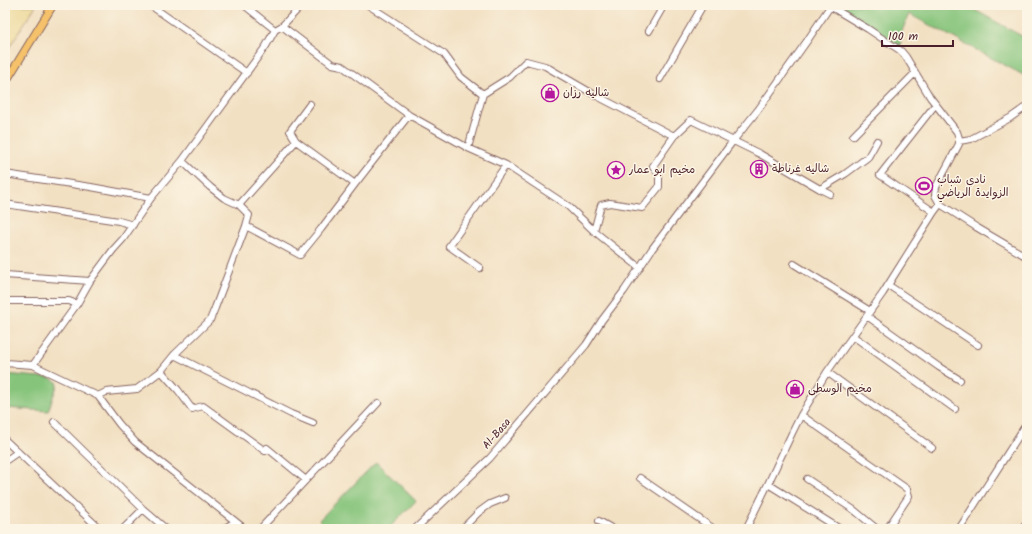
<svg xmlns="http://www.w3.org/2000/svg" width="1032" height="534" font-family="Kalam,'Playpen Sans Arabic',sans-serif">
	<rect width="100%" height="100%" fill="#fcf5e5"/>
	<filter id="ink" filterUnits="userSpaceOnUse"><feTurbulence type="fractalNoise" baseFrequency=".025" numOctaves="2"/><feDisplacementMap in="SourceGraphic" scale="8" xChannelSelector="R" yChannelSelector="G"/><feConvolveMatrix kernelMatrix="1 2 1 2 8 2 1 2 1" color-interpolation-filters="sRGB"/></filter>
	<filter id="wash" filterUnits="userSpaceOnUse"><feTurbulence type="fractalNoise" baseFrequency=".012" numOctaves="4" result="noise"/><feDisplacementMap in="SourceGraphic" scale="16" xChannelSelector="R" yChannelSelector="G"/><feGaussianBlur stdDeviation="0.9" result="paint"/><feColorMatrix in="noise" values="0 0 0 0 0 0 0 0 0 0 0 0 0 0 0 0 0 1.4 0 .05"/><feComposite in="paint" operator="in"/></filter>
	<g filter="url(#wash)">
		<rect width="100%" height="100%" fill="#f2e0c2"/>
		<path fill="#86c47b" stroke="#687253" d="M839,5H977L975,10L1027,39V77L909,14L902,31L900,46L839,7Z
			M5,374L51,378L58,383L48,411L5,408Z
			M376,462L416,501L388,529H328L319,520Z"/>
		<path fill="#eeda9e" stroke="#9c7c64" d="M10,5H36L5,54V13Z"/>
	</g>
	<g filter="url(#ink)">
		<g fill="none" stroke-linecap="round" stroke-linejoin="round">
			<defs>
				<path id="minor" d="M150,5L247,73
					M244,5L275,30
					M368,5L444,54L461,77L483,94
					M828,5L868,29L901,51L906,57L930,97L957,132L959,138V144L936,187L935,195L940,204L976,227L1027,257
					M282,26L332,64L342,66L409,115L468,148L506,165L568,206L594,231L640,268
					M649,31L664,5
					M660,79L703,5
					M853,136L915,73
					M296,141L355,184
					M959,141L971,139L1010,118L1027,106
					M468,148L483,94L510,77L526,61L545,66L595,95L674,136
					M5,174L91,187L151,198
					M820,189L845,174L868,157L877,141
					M5,204L119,221L133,225
					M239,205L296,141L290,131L310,104
					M934,212L880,175L935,105
					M246,226L300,255L321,229L355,184L409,115
					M594,231L601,205L610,203L642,208L659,187V175L653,166L674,136L691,120L760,154L820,189L830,194
					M794,264L870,311
					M480,268L449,246L506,165
					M5,275L90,281
					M888,285L978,345
					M5,301H69L77,304
					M867,316L939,367L960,380
					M853,336L955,409
					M174,355L291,414L313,423
					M5,363L33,365L98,396L119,424L135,442L245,529
					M33,365L77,304L90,281L113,250L123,239L151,198L182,161L266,46L275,30L282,26L302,5
					M161,371L178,390L192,409L203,406L265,451L267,448L306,480
					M827,372L932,448
					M98,396L106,392L137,389L161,371L174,355L210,320L215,308L246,226L249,215L239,205L224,198L210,187L182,161
					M801,415L907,489L909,496L887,529
					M54,422L143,509L166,529
					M5,440L100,529
					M5,461L18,452
					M640,478L714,529
					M807,479L854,510L877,529
					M768,484L840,529
					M599,521L613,529
					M123,529L143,509
					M223,529L235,522
					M260,529L378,403
					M415,529L490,458L586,345L602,320L624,291L652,249L733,141L758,110L807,41L831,5
					M462,529L479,512L490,504L505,498
					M746,529L768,484L792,433L801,415L827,372L883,293L934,212L940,204
					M959,529L1027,423
					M1022,529L1027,522"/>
				<path id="major" d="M5,83L53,5"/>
			</defs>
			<use href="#minor" stroke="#856360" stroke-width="8"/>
			<use href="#major" stroke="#856360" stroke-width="9"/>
			<use href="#minor" stroke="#fff" stroke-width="6"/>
			<use href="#major" stroke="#f5c16b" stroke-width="7"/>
		</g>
	</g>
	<defs>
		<symbol id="shop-ring" viewBox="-11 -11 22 22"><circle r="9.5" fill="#fcf5e5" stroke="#b5179e" stroke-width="1.5"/><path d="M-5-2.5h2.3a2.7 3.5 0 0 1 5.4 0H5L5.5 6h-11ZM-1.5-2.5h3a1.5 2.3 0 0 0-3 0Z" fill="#b5179e"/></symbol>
		<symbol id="building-ring" viewBox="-11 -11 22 22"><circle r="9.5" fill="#fcf5e5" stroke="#b5179e" stroke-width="1.5"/><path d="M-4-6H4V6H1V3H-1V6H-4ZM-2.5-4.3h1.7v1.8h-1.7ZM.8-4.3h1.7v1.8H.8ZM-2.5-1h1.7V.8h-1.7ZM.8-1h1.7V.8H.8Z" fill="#b5179e"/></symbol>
		<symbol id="sight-ring" viewBox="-11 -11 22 22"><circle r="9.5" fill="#fcf5e5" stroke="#b5179e" stroke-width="1.5"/><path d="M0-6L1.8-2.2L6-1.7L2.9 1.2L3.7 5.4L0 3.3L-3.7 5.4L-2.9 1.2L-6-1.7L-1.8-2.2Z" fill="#b5179e"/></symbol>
		<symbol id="stadium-ring" viewBox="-11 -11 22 22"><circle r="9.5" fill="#fcf5e5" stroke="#b5179e" stroke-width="1.5"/><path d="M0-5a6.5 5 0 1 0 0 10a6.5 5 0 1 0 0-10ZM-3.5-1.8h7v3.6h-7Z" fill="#b5179e"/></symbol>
	</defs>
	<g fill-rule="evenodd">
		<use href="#shop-ring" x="540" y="83" width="20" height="20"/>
		<use href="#building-ring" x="749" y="159" width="20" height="20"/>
		<use href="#sight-ring" x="606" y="160" width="20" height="20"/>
		<use href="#stadium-ring" x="914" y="176" width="20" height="20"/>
		<use href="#shop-ring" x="785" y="379" width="20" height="20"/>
	</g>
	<g text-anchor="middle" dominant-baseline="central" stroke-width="3" stroke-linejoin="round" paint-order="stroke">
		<g font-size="11" fill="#4a1f2b" stroke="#fcf5e5" text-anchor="start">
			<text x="563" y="93">شاليه رزان</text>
			<text x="772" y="169">شاليه غرناطة</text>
			<text x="629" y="170">مخيم ابو عمار</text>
			<text x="937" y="180">نادي شباب<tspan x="937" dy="13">الزوايدة الرياضي</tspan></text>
			<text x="808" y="389">مخيم الوسطى</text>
		</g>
		<g font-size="11" fill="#4a1f2b" stroke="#fcf5e5">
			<text transform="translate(497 434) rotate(-49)">Al-Basa</text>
		</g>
	</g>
	<rect width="1032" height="534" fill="none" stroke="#fcf5e5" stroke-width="20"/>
	<path d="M882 40v6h71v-6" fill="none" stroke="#4a1f2b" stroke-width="2"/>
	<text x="888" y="40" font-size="12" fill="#4a1f2b" stroke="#fcf5e5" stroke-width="3" paint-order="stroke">100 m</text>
</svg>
